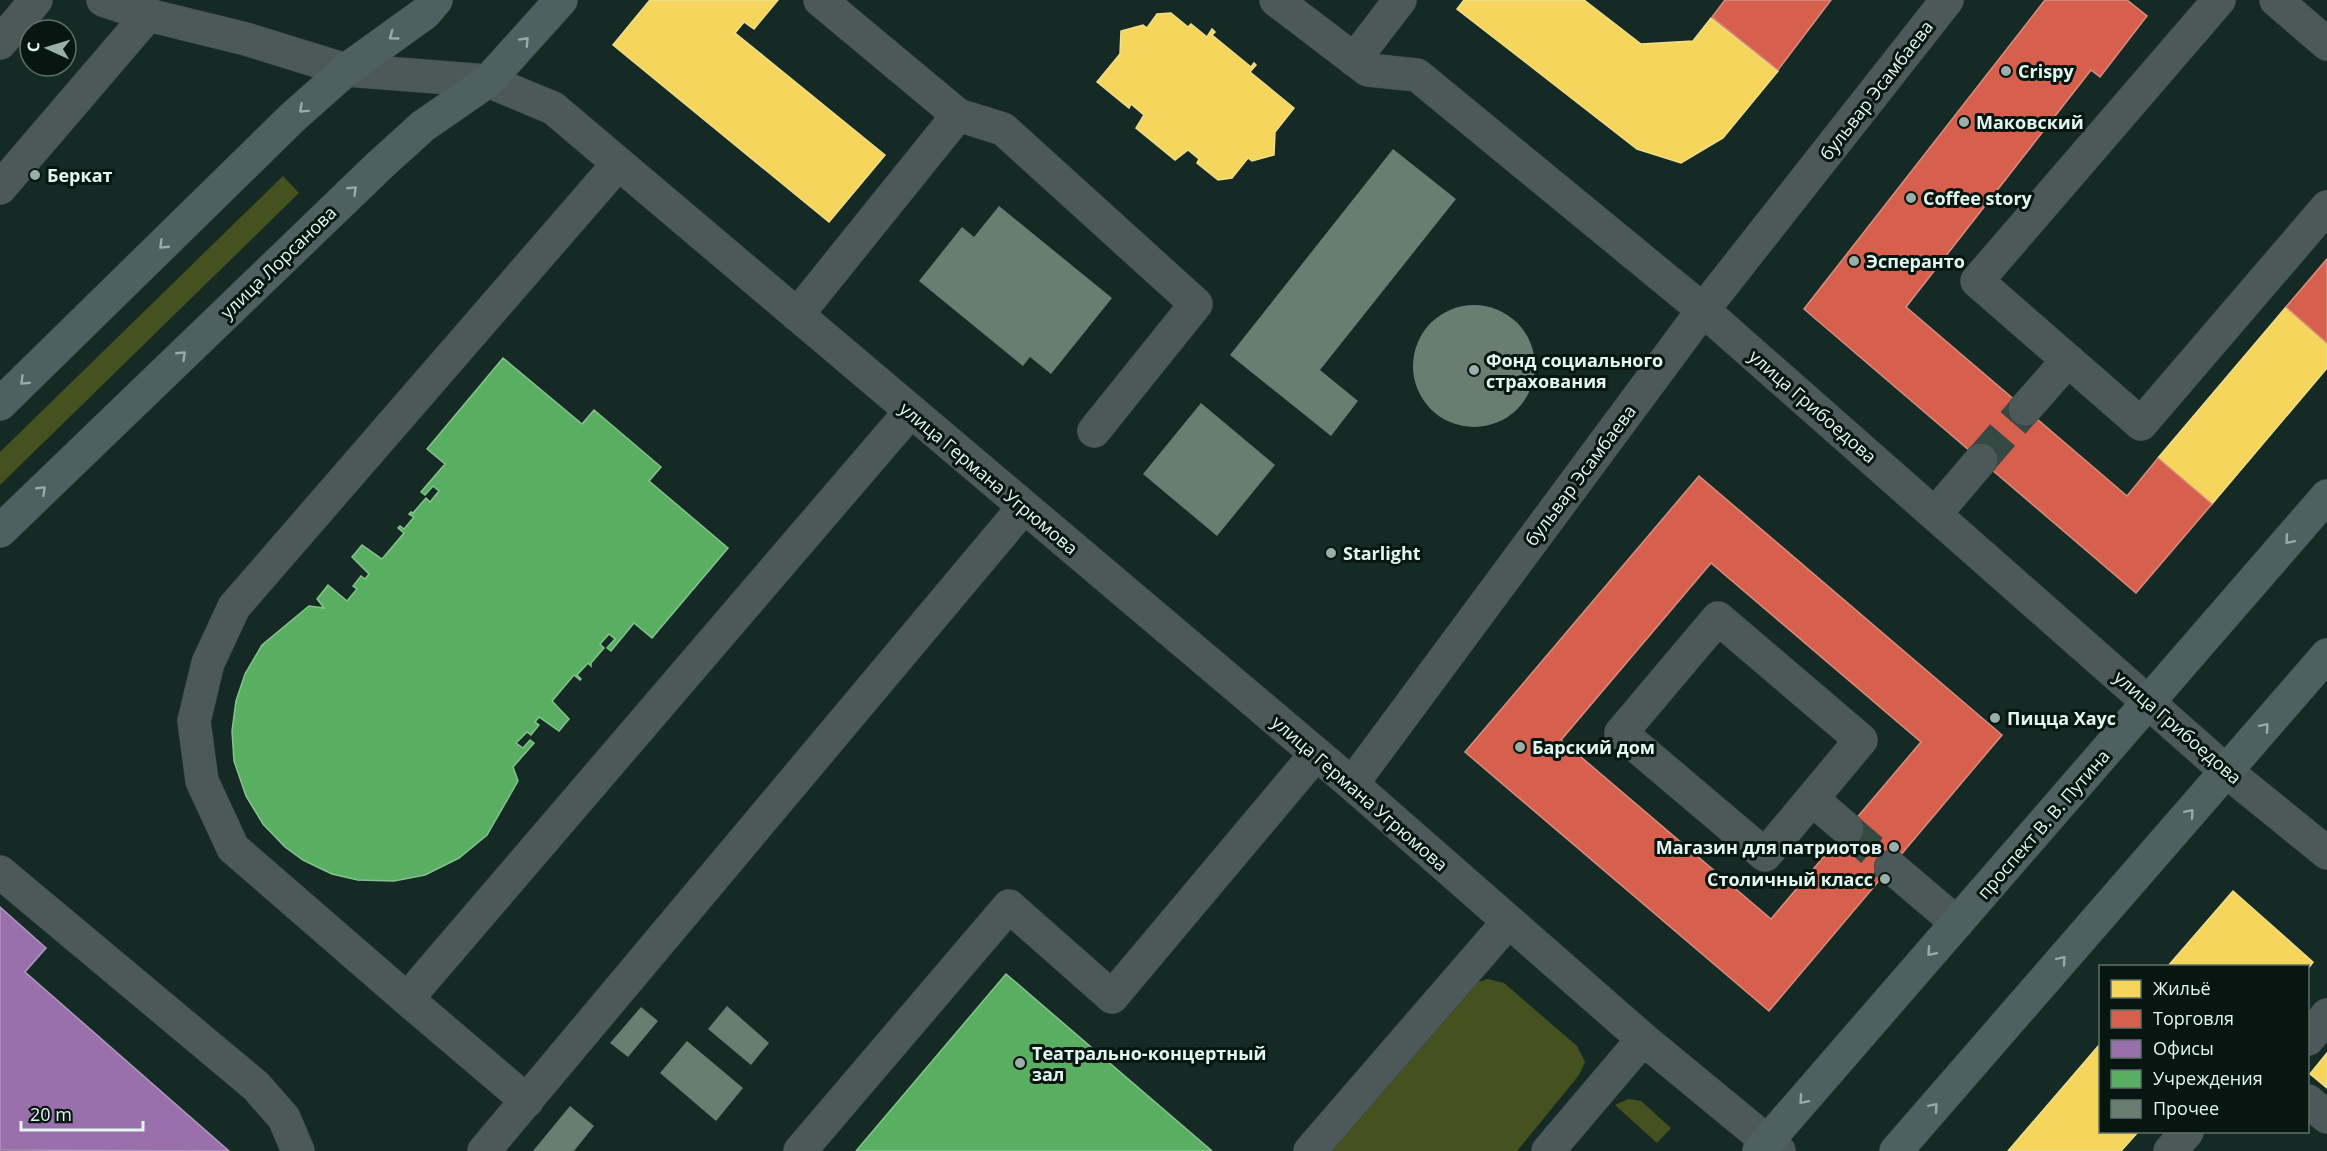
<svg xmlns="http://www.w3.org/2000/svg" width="2327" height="1151" font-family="'Open Sans',sans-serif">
	<rect width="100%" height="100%" fill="#152a24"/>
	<path fill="#45521f" d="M283,176L299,193L0,485V452Z
		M1488,979L1504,983L1577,1046L1585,1062L1579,1075L1517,1151H1330L1474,983Z
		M1628,1099L1641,1101L1671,1128L1657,1143L1615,1105Z"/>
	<path fill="#f6d55c" stroke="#f0df88" stroke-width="1.5" d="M650,0H778L754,29L744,22L735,33L885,155L829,222L613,45Z
		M1464,0H1584L1641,44L1693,41L1711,18L1778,71L1723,138L1681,163L1637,149L1457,9Z
		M1171,13L1188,27L1191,24L1207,37L1212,29L1215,32L1212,35L1251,67L1254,63L1256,65L1250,72L1294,108L1275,132L1274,155L1252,161L1248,158L1232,178L1218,180L1197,163L1199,159L1188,150L1175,160L1136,128L1144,115L1131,104L1129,108L1097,82L1120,54L1121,31L1143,25L1147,28L1157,14Z
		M2286,307L2327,343V368L2212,504L2158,458Z
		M2233,891L2313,962L2308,969V966H2168Z
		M2100,1044V1132H2138L2121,1151H2008Z
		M2327,1053V1088L2310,1074Z"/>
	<path fill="#d6604d" stroke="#da8d7e" stroke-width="1.5" fill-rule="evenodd" d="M1725,0H1831L1778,70L1712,17Z
		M2045,0H2127L2147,16L2100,77L2091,70L1906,307L2127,496L2158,458L2212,504L2136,593L1804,309Z
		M2327,259V343L2286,307Z
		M1699,476L2002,735L1769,1011L1465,752ZM1711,563L1921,742L1771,919L1561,740Z"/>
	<path fill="#9970ab" stroke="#af98bf" stroke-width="1.5" d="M0,907L46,948L25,972L229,1151L0,1150Z"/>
	<path fill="#5aae61" stroke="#83c48c" stroke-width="1.5" d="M503,358L582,424L594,410L661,467L649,481L728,548L652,638L634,623L611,651L607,648L615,639L609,634L600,644L604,648L591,663V666L588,663L577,675L581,679L580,680L574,675L552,701L569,719L559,731L539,717L535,722L539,725L531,735L527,732L516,743L523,748L530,740L534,743L513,767L518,781L487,835L459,858L425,875L394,881L358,880L332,874L303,860L285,847L263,824L246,796L234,761L232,731L236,701L245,674L262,645L309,606L324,608L317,599L328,585L347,601L357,589L353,586L361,576L365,579L369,574L352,557L362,545L382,559L404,533L398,528L400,526L404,529L414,517L409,514L411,512L413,513L426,498L430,502L439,491L433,486L425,495L421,492L445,464L427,449Z
		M1006,974L1212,1151H856Z"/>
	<path fill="#6a7d71" d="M1393,149L1456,199L1320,370L1358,401L1331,436L1230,355Z
		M999,206L1112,298L1051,374L1030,357L1023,366L919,281L962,227L974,237Z
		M1413 366a61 61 0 1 1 122 0a61 61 0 1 1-122 0Z
		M1201,403L1275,465L1217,536L1143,474Z
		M727,1006L769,1043L751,1065L708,1029Z
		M641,1007L658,1021L628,1057L610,1043Z
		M687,1041L743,1088L716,1121L660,1073Z
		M570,1106L594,1126L574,1151H533Z"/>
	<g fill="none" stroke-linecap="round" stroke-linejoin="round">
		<path stroke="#344942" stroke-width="33" stroke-dasharray="33 16" stroke-linecap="butt" d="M1981,460L2025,409
			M1847,829L1891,867"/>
		<defs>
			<path id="minor" d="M103,0L148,15L246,39L346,70L488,81L553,108L1352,784L1643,1039L1779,1151
				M1276,0L1368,70L1417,75L1703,310L2226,771L2327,853
				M2219,0L1977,281L2141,424L2327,207
				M2276,0L2327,44
				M0,43L36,0
				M1354,60L1400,0
				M958,115L1003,129L1196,304L1094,431
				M618,164L234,607L208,663L194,721L202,781L233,848L407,999L910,412
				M0,188L148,15
				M797,315L958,115L820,0
				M2025,409L2068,360
				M1935,514L1981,460
				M1718,618L1861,740L1765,855L1621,733Z
				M1352,784L1703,310L1947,0
				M1812,799L1847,829
				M1891,867L1957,923
				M0,872L256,1086L284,1118L298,1151
				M407,999L527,1101
				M2308,1039L2327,1015
				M2308,1101L2327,1117
				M484,1151L1023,508
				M800,1151L1009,906L1112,997L1316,754
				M1310,1151L1508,922
				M1548,1151L1643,1039
				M2170,1151L2187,1132"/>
			<path id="major" d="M0,404L293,117L346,70L425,13L436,0
				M0,531L380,165L423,126L488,81L561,0
				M1759,1151L2327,496
				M1896,1151L2327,655"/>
		</defs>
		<use href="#minor" stroke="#334540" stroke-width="34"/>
		<use href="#major" stroke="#334540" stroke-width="34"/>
		<use href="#minor" stroke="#4d5958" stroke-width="33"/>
		<use href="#major" stroke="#4e6060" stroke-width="33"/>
	</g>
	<defs><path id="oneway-chevron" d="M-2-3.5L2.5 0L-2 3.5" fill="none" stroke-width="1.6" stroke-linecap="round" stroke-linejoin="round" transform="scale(1.5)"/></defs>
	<g stroke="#98aba8">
		<use href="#oneway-chevron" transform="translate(393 36) rotate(144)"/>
		<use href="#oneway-chevron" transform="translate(525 41) rotate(-47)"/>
		<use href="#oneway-chevron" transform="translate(303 109) rotate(138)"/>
		<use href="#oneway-chevron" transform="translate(353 190) rotate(-44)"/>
		<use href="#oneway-chevron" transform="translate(163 245) rotate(136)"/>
		<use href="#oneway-chevron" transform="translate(182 355) rotate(-44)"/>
		<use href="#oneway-chevron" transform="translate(24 381) rotate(136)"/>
		<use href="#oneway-chevron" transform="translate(42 490) rotate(-44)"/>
		<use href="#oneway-chevron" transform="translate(2289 540) rotate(131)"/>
		<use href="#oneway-chevron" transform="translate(2265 727) rotate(-49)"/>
		<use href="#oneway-chevron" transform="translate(2190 813) rotate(-49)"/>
		<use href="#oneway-chevron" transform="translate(1931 952) rotate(131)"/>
		<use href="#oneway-chevron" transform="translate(2062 960) rotate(-49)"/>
		<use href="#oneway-chevron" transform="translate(1803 1100) rotate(131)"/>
		<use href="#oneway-chevron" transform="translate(1934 1107) rotate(-49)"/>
	</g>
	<g fill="#9aafa8" stroke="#081612" stroke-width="2">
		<circle cx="2006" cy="71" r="6"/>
		<circle cx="1964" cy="122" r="6"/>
		<circle cx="35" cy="175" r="6"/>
		<circle cx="1911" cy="198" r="6"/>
		<circle cx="1854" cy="261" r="6"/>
		<circle cx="1474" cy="370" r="6"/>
		<circle cx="1331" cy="553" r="6"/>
		<circle cx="1995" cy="718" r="6"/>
		<circle cx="1520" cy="747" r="6"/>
		<circle cx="1894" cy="847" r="6"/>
		<circle cx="1885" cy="879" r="6"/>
		<circle cx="1020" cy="1063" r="6"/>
	</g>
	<g text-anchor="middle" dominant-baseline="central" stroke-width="6" stroke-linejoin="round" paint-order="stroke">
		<g font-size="18" font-weight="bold" fill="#e2f6ef" stroke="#081612" text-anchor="start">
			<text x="2018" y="71">Crispy</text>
			<text x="1976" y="122">Маковский</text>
			<text x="47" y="175">Беркат</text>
			<text x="1923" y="198">Coffee story</text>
			<text x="1866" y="261">Эсперанто</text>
			<text x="1486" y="360">Фонд социального<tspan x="1486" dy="21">страхования</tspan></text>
			<text x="1343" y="553">Starlight</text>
			<text x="2007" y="718">Пицца Хаус</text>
			<text x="1532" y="747">Барский дом</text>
			<text x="1882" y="847" text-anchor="end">Магазин для патриотов</text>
			<text x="1873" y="879" text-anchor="end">Столичный класс</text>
			<text x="1032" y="1053">Театрально-концертный<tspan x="1032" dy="21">зал</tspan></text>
		</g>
		<g font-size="18" fill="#e2f6ef" stroke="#081612">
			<text transform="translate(1876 90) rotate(-52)">бульвар Эсамбаева</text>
			<text transform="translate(278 262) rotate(-44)">улица Лорсанова</text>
			<text transform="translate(1813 406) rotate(41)">улица Грибоедова</text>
			<text transform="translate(1580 475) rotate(-53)">бульвар Эсамбаева</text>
			<text transform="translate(989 478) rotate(40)">улица Германа Угрюмова</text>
			<text transform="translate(2178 727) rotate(41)">улица Грибоедова</text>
			<text transform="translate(1360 793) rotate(41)">улица Германа Угрюмова</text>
			<text transform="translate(2043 824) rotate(-49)">проспект В. В. Путина</text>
		</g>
	</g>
	<rect x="2099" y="965" width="210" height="168" fill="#081612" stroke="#5f706a" stroke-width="1.5"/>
	<rect x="2111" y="980" width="30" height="18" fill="#f6d55c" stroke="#5f706a" stroke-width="1.5"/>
	<text x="2153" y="995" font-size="18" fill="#e2f6ef">Жильё</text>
	<rect x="2111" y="1010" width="30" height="18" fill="#d6604d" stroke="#5f706a" stroke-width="1.5"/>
	<text x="2153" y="1025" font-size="18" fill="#e2f6ef">Торговля</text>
	<rect x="2111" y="1040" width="30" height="18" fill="#9970ab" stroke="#5f706a" stroke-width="1.5"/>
	<text x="2153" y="1055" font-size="18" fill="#e2f6ef">Офисы</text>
	<rect x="2111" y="1070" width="30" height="18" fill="#5aae61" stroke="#5f706a" stroke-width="1.5"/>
	<text x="2153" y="1085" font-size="18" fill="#e2f6ef">Учреждения</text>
	<rect x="2111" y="1100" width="30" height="18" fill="#6a7d71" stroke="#5f706a" stroke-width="1.5"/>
	<text x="2153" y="1115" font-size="18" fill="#e2f6ef">Прочее</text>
	<g transform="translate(48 48) rotate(274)"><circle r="28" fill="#081612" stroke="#5f706a" stroke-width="1.5"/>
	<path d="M0-4.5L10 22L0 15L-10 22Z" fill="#9aafa8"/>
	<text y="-9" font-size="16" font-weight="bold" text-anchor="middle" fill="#e2f6ef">С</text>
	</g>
	<path d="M21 1121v9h122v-9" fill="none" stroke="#e2f6ef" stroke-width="3"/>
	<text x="30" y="1121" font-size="18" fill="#e2f6ef" stroke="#081612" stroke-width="4.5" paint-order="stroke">20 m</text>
</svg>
